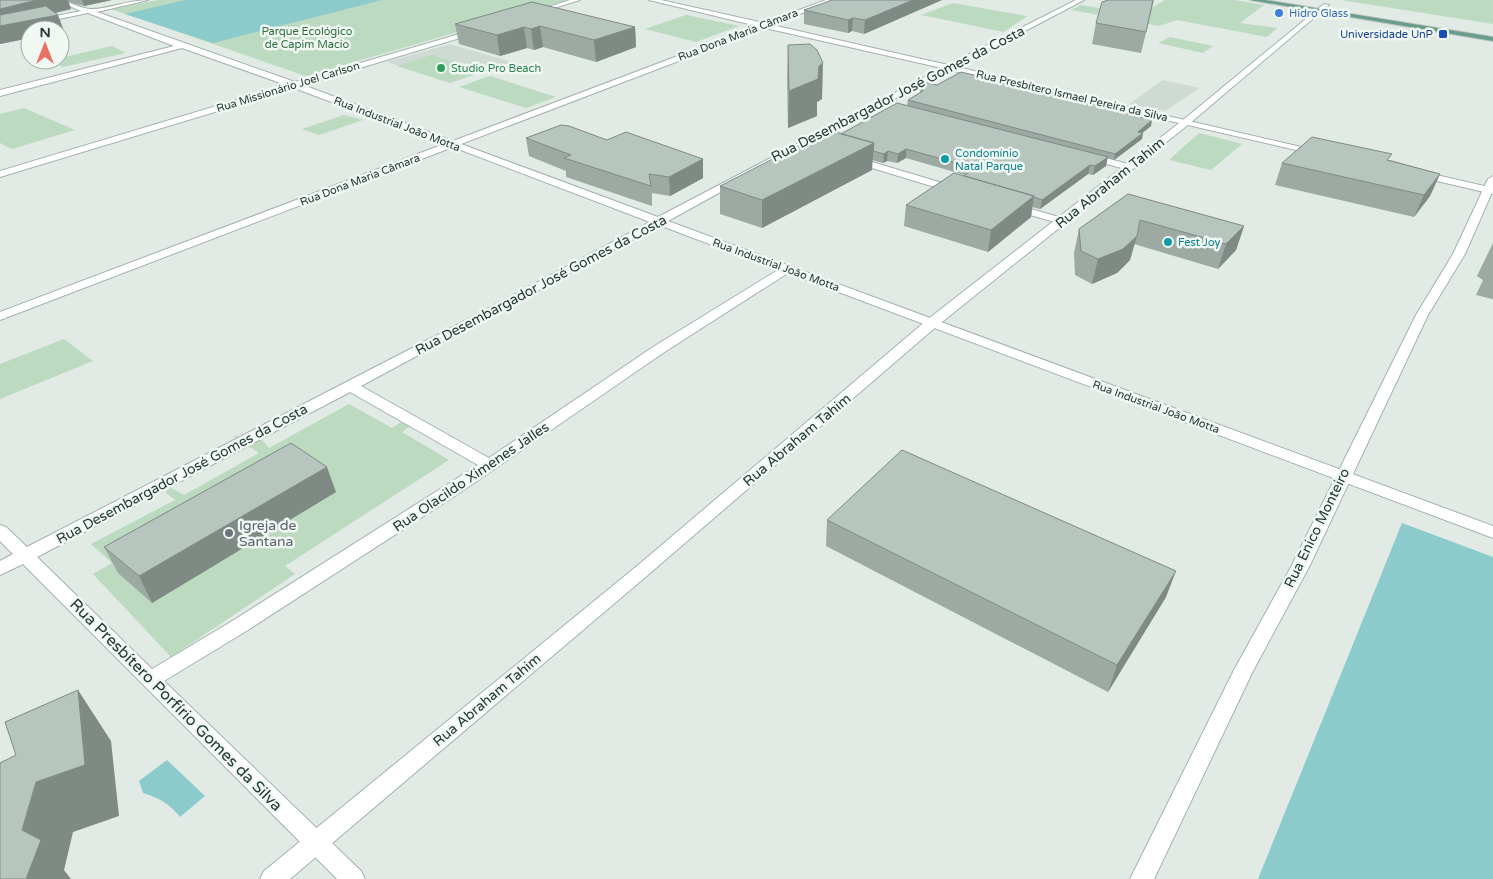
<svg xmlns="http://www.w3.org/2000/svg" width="1493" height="879" font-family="'Varela Round',sans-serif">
	<rect width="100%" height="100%" fill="#e1eae5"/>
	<path fill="#cfdad4" d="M450,44L512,62L450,83L387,62Z
		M1163,80L1200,88L1165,111L1129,104Z"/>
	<path fill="#bbdabf" d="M158,0H568L306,76L111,9Z
		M1165,0H1234L1264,5L1240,23L1277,28L1267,37L1177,20L1159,26L1071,10L1081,5L1140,15Z
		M1341,0H1493V24Z
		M953,3L1027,16L1004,32L921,15Z
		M686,15H687L739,26L696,42L645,29Z
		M1170,37L1213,46L1203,53L1158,43Z
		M112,46L126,53L63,67L50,60H60V58Z
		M432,55L485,71L450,83L397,66Z
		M490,76L556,97L526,108L459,87Z
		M24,108L75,130L12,149L0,143V114Z
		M344,115L363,120L319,135L302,129Z
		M1199,133L1242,144L1211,170L1169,160Z
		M64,339L93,361L0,399V364Z
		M349,404L392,428L406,419L413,424L402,432L449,460L285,566L295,574L171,657L93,574L112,563L91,544L175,500L165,492L171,488L184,495L259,453L233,436L261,439L269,448Z"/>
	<path fill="#8ccbcc" d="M185,0H382L213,43L125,14Z
		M1402,523L1493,557V879H1258Z
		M167,760L205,796L180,817C170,804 159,798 143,793L139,781Z"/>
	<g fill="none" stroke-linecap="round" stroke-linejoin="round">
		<defs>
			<path id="street" d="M56,0C68,0 78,8 90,9C105,10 129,0 148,0L97,12L295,82L480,28V32L303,85L453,141L757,26L649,0H661L764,23L826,0H835L772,25L948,65L1076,0H1084L957,67L1323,152L1318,155L950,70L804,146L668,221L1493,526V538L788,273L663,353L461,492L248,630L164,681L361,871L365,879H337L23,564L0,575V561L13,554L0,541V525L6,527L27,547L478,314L650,222L453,147L0,320V312L444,144L294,88L0,177V171L286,85L182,48L0,96V90L174,46L88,13L0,31V27L81,11ZM765,28L942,68L658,217L461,144ZM659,225L778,270L653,347L489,458L361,386ZM350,392L478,465L234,620L152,669L37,557Z
				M570,0H580L535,14L532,12Z
				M1087,153L1132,165L1134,167L1129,170L1084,158V154Z
				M852,156L959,188L960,190L959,192H951L849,161V157Z
				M1419,171L1493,188V194L1415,176L1414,174Z
				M1013,204L1066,219L1067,221L1062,224L1009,209V205Z"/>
			<path id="secondary" d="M1324,4L1329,5L1189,124L937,326L649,574L290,879H260L264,871L637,566L927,320L1183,120Z
				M1493,176V190L1465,254L1428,315L1310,565L1253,671L1154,879H1130L1234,670L1292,565L1416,315L1453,254L1488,179Z"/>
			<path id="primary" d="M1250,0H1265L1493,37V41Z"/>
		</defs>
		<use href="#street" stroke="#a4b2ab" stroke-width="2"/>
		<use href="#secondary" stroke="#a0b5ab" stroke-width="2"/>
		<use href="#primary" stroke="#bdc4c1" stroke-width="2"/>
		<use href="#street" fill="#fff" fill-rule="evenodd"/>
		<use href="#secondary" fill="#fff" fill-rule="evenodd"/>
		<use href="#primary" fill="#689d89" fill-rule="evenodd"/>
	</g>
	<path fill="#9da9a3" d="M0,0H112L84,6L68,2L71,9L55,13L64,31L60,32V30H30V38L0,44Z
		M942,0L864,34L852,31L848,33L804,24V10Z
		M1154,0L1141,53L1092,44L1096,23Z
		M455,24L635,27L636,47L596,62L543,47L534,50L527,48L500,56L459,44Z
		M788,45L822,99L817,102V116L788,128L787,79Z
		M1004,82V84L1129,112V115L1151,126L1142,133V139L1114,160L1107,158L1106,166L1093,175L1088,174L1040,209L1032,207L1031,217L988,252L904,226L906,205L965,175L906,158L897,163L887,161L883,163L872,160V170L762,228L720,214V186L907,105L908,100L921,93L919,89L920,84L937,85Z
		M526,138L607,140L703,159V178L670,196L652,193V206L566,177V171L529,156Z
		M1390,160L1440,174L1430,196L1414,217L1275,185L1282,163Z
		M1128,194L1244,226L1236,250L1218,269L1134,244L1130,260L1117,273L1092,284L1075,275L1074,253L1079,229Z
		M1493,243V299H1492L1476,295L1483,280L1477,276Z
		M336,492L152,603L118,573L104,547Z
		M827,520L1166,597L1108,692L826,546Z"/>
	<path fill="#7f8a85" d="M37,0H68L71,9L14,23L58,15L64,31L60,32V30H30V38L0,44V9Z
		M82,0H112L84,6Z
		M913,0H942L864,34L865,20Z
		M853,18L852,31L848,33V20Z
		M540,26L543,47L534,50L531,29Z
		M524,27L527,48L500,56L497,35Z
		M635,27L636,47L596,62L594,40Z
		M823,63L822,99L817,102V116L788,128L789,91L819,66Z
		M1152,120L1151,126L1136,138L1138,132Z
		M1143,133L1142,139L1114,160L1115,154Z
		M874,143L872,170L762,228V200Z
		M906,149V158L897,163L898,154Z
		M888,151L887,161L883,163L884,154Z
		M1108,157L1106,166L1093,175L1095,166Z
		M703,159V178L670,196L669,177Z
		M1090,165L1088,174L1040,209L1042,200Z
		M1440,174L1430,196L1414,217L1424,195Z
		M1034,196L1031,217L988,252L991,230Z
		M1244,226L1236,250L1218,269L1226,244Z
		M1137,236L1130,260L1117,273L1092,284L1098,259Z
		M327,467L336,492L152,603L139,576Z
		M1176,571L1166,597L1108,692L1117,665Z
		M78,690L111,741L119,816L73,832L64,870L71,879H26L22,830L36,782Z"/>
	<path fill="#b6c5be" stroke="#7f8a85" d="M0,0H37L0,9Z
		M832,0H913L865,20L853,18L848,20L804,10Z
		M1108,0H1153L1146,32L1096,23L1102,2Z
		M532,2L635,27L594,40L540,26L531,29L524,27L497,35L455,24Z
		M46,6L58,15L0,26V15Z
		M810,44L817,50L823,63L819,66L818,79L789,91L788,45Z
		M961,72L1004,82L1001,83L1129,112L1127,114L1152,120L1138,132L1143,133L1115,154L908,100L923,91L920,84L924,82L937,85Z
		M897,103L1108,157L1095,166L1090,165L1042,200L1034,197V196L964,176L974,168L906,149L898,154L888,151L884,154L873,151L874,143L841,134Z
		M561,125L569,126L607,140L626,132L703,159L669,177L649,174L651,186L564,158L571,155L526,138Z
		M829,130L874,143L762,200L720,186Z
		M1312,137L1392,154L1387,160L1440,174L1424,195L1282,163Z
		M954,173L1034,196L991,230L906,205Z
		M1128,194L1244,226L1226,244L1140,220L1137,236L1123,249L1098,259L1081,251L1079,229Z
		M291,443L327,467L139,576L104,547Z
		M902,450L1176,571L1117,665L827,520Z
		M78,690L85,765L36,782L22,830L41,840L26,879H0V763L16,755L5,722Z"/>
	<circle fill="#3f7fe0" stroke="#f1f7f3" stroke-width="2" cx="1279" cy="13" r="5"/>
	<rect fill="#1a4fb4" stroke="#f1f7f3" stroke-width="2" x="1438" y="29" width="10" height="10" rx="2.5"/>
	<circle fill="#2e9e5b" stroke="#f1f7f3" stroke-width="2" cx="441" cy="68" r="5"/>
	<g fill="#0f9aa8" stroke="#f1f7f3" stroke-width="2">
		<circle cx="945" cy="159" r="5"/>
		<circle cx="1168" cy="242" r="5"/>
	</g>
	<circle fill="#6b7280" stroke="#f1f7f3" stroke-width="2" cx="229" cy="533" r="5"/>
	<g text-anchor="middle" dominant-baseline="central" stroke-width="5" stroke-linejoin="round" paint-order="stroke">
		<g font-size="11" fill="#366cbe" stroke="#f1f7f3" text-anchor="start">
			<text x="1289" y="13">Hidro Glass</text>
		</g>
		<g font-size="11" fill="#2f6e40" stroke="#f1f7f3">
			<text x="307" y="31">Parque Ecológico<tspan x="307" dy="13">de Capim Macio</tspan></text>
		</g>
		<g font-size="11" fill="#164399" stroke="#f1f7f3" text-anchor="end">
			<text x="1433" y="34">Universidade UnP</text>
		</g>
		<g font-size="11" fill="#223a31" stroke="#f1f7f3">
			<text transform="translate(738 35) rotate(-21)">Rua Dona Maria Câmara</text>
			<text transform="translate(288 87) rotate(-17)">Rua Missionário Joel Carlson</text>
			<text transform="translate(1072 96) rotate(13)">Rua Presbítero Ismael Pereira da Silva</text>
			<text transform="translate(397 124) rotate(21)">Rua Industrial João Motta</text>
			<text transform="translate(360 180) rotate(-21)">Rua Dona Maria Câmara</text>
			<text transform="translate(776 265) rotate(20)">Rua Industrial João Motta</text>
			<text transform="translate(1156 407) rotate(20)">Rua Industrial João Motta</text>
		</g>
		<g font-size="11" fill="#27864d" stroke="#f1f7f3" text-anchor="start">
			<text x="451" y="68">Studio Pro Beach</text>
		</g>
		<g font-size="11" fill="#0d838f" stroke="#f1f7f3" text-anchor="start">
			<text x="955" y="153">Condomínio<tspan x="955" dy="13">Natal Parque</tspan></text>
			<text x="1178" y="242">Fest Joy</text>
		</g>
		<g font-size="14" fill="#223a31" stroke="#f1f7f3">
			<text transform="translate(898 94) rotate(-27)">Rua Desembargador José Gomes da Costa</text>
			<text transform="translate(1110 183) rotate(-39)">Rua Abraham Tahim</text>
			<text transform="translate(541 285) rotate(-28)">Rua Desembargador José Gomes da Costa</text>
			<text transform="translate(797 440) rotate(-40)">Rua Abraham Tahim</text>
			<text transform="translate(182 474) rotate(-28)">Rua Desembargador José Gomes da Costa</text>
			<text transform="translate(471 477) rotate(-34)">Rua Olacildo Ximenes Jalles</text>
			<text transform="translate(1317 528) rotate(-64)">Rua Enico Monteiro</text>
			<text transform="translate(487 700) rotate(-40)">Rua Abraham Tahim</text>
		</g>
		<g font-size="14" fill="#5b616d" stroke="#f1f7f3" text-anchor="start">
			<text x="239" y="525">Igreja de<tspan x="239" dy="16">Santana</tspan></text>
		</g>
		<g font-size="16" fill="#223a31" stroke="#f1f7f3">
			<text transform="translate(176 705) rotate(45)">Rua Presbítero Porfírio Gomes da Silva</text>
		</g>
	</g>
	<g transform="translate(45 45)"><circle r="24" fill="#f1f7f3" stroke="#9eaba5"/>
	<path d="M0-4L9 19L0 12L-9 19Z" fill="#e87161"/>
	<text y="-8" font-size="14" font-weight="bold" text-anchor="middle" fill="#223a31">N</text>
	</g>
</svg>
